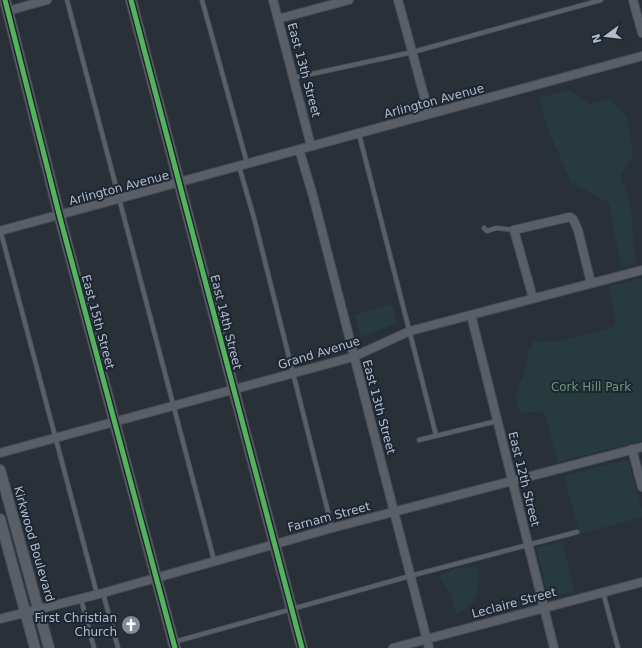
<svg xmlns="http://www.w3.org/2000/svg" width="642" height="648" font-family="'DejaVu Sans',sans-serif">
	<rect width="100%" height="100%" fill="#2a3038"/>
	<path fill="#273a3e" d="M569,90L590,104L611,99L627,117L633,155L620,175L630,203L636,264L621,267L609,203L571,182L549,132L539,98Z
		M642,278V441L558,462L544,411L520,413C519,410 516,405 516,401C515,384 532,367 528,350L531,349L533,342L561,341L613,327L616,319L608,287Z
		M392,304L397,323L361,337L354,315Z
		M628,460L642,509V517L580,534L564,476Z
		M562,541L575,592L549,598L536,548Z
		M479,567C478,591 480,602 456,614L451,594L438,576L456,568Z"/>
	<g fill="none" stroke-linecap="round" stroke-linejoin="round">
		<defs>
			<path id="service" d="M67,0L214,560
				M202,0L247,163
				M293,78L413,52L601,0
				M359,134L436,435
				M239,166L254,218L332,528
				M484,228L487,231L496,228L514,230
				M0,229L97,594
				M419,440L497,421
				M603,592L618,648
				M103,593L118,648
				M81,599L94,648
				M174,642L410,576L577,532"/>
			<path id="minor" d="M273,0L311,146
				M398,0L429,114
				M633,0L642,33
				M8,11L47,0
				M278,19L349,0
				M299,149L313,196L429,648
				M0,231L642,56
				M533,298L514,230L570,217L573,219L578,230L591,283
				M471,315L554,648
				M632,449L642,487
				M0,453L353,357L410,331L642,270
				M0,619L103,593L332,528L642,447
				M393,648L642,582"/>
			<path id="tertiary" d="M5,0L59,214L175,648
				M131,0L302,648
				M0,470L49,648
				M0,519L35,648"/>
		</defs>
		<use href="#service" stroke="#484c53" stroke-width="5.5"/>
		<use href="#minor" stroke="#484c53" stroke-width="10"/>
		<use href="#tertiary" stroke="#484c53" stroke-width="12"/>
		<use href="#service" stroke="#5a5e66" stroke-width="4"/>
		<use href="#minor" stroke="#5a5e66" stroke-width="8"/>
		<use href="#tertiary" stroke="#5a5e66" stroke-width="10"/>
		<defs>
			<path id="cycleway" d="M5,0L59,214L175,648
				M131,0L302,648"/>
		</defs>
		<use href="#cycleway" stroke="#1d2633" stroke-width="8"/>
		<use href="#cycleway" stroke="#56b35d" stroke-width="5"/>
	</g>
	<defs>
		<symbol id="church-disc" viewBox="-11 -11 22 22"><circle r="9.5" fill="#848b96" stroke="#1d2633"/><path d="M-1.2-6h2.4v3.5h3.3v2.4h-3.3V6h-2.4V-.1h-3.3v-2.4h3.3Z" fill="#fff"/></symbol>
	</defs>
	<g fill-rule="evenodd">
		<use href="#church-disc" x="120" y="614" width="22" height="22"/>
	</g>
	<g text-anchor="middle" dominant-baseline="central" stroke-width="4" stroke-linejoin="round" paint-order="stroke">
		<g font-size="12" fill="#b4bcc9" stroke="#1d2633">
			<text transform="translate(304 70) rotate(75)">East 13th Street</text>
			<text transform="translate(434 101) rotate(-15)">Arlington Avenue</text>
			<text transform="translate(119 188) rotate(-15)">Arlington Avenue</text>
			<text transform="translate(98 322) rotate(75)">East 15th Street</text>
			<text transform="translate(226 322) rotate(76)">East 14th Street</text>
			<text transform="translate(319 353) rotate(-17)">Grand Avenue</text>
			<text transform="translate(379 407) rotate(75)">East 13th Street</text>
			<text transform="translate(524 479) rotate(76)">East 12th Street</text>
			<text transform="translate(329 517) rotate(-15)">Farnam Street</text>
			<text transform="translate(34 544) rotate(74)">Kirkwood Boulevard</text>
			<text transform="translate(514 603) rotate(-15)">Leclaire Street</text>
		</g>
		<g font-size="12" fill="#6b9a76" stroke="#1d2633">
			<text x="591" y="387">Cork Hill Park</text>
		</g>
		<g font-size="12" fill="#b4bcc9" stroke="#1d2633" text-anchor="end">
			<text x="117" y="618">First Christian<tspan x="117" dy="14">Church</tspan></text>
		</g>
	</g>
	<g transform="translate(606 36) rotate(255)" stroke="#1d2633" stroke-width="3" paint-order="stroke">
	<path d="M0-3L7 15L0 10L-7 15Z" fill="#b4bcc9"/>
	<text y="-6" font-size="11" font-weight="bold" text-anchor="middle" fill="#b4bcc9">N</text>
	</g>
</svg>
